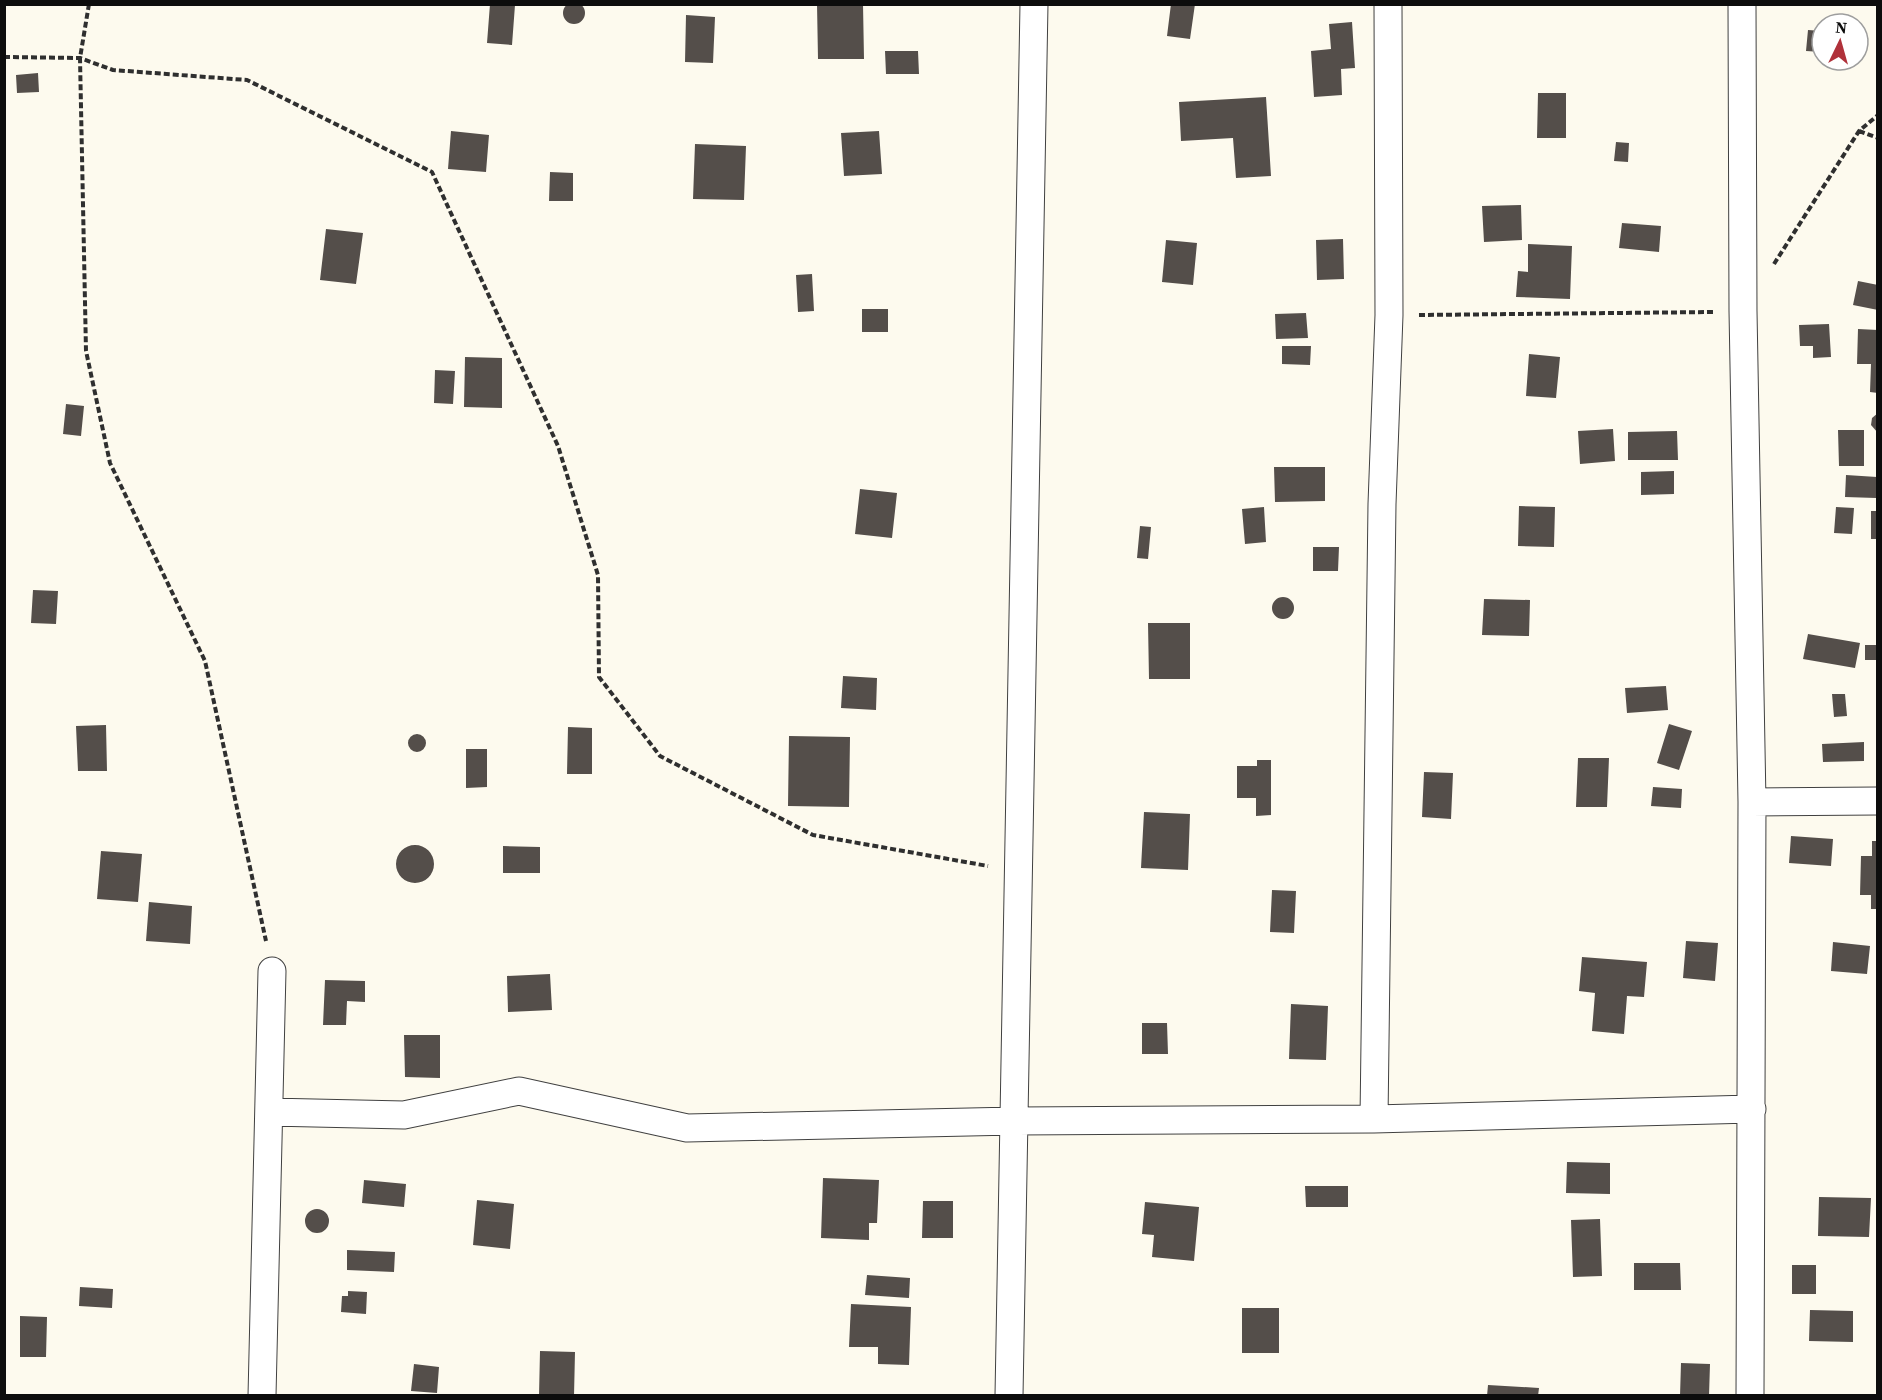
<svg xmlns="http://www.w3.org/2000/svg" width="1882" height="1400" font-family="'Source Serif 4',serif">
	<rect width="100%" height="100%" fill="#fdfaee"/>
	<path fill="#544e4a" d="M563 13a11 11 0 1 1 22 0a11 11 0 1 1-22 0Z
		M490,4L515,5L512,45L487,43Z
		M817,4H863L864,59H818Z
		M1171,4H1195L1190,39L1167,36Z
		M686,15L715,17L713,63L685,62Z
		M1352,22L1355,68L1341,69L1342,95L1314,97L1311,51L1331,49L1329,24Z
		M1808,30L1822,31V52L1806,51Z
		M885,51H918L919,74H886Z
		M38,73L39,92L17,93L16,75Z
		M1538,93H1566V138H1537Z
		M1266,97L1271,176L1236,178L1233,138L1181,141L1179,102Z
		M451,131L489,135L486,172L448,169Z
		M879,131L882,174L844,176L841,133Z
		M1616,142L1629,143L1628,162L1614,161Z
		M695,144L746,146L744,200L693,199Z
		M550,172L573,173V201H549Z
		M1521,205L1522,240L1484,242L1482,206Z
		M1622,223L1661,226L1659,252L1619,248Z
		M326,229L363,233L356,284L320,280Z
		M1343,239L1344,279L1317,280L1316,240Z
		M1166,240L1197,243L1193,285L1162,282Z
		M1528,244L1572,246L1570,299L1516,297L1518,271L1528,272Z
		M812,274L814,311L798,312L796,275Z
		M1858,281L1878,285V310L1853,305Z
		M862,309H888V332H862Z
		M1306,313L1308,338L1276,339L1275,314Z
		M1829,324L1831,357L1813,358V346H1800L1799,325Z
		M1858,329L1878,330V393L1870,392L1871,364H1857Z
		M1282,346H1311L1310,365L1282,364Z
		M1529,354L1560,357L1556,398L1526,396Z
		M465,357L502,358V408L464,407Z
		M435,370L455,371L453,404L434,403Z
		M66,404L84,406L81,436L63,434Z
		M1878,413V433L1871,425L1872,418Z
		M1613,429L1615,461L1580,464L1578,431Z
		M1838,430H1864V466H1839Z
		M1677,431L1678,460H1628V432Z
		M1274,467H1325V501L1275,502Z
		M1674,471V494L1641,495V472Z
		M1846,475L1877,477L1876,498L1845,497Z
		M860,489L897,493L892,538L855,534Z
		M1519,506L1555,507L1554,547L1518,546Z
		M1264,507L1266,542L1245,544L1242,509Z
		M1836,507L1854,508L1852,534L1834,533Z
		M1871,511H1878V539H1871Z
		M1140,526L1151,527L1148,559L1137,558Z
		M1313,547H1339L1338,571H1313Z
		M33,590L58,591L56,624L31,623Z
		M1272 608a11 11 0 1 1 22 0a11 11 0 1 1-22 0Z
		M1484,599L1530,600L1529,636L1482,635Z
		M1148,623H1190V679H1149Z
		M1808,634L1860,643L1855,668L1803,659Z
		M1865,645H1878V660H1865Z
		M843,676L877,678L876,710L841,708Z
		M1666,686L1668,710L1627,713L1625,688Z
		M1832,694H1845L1847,716L1834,717Z
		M1669,724L1692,731L1679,770L1657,763Z
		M106,725L107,771H78L76,726Z
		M568,727L592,728V774H567Z
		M408 743a9 9 0 1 1 18 0a9 9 0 1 1-18 0Z
		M789,736L850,737L849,807L788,806Z
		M1864,742V761L1823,762L1822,744Z
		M466,749H487V787L466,788Z
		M1578,758H1609L1607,807H1576Z
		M1257,760H1271V815L1256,816V798H1237V766H1257Z
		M1424,772L1453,773L1451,819L1422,817Z
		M1653,787L1682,789L1681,808L1651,806Z
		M1144,812L1190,814L1188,870L1141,868Z
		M1791,836L1833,839L1831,866L1789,863Z
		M1872,841H1878V909H1871V895H1860L1861,856H1872Z
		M396 864a19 19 0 1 1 38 0a19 19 0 1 1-38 0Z
		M503,846L540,847V873H503Z
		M101,851L142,854L138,902L97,899Z
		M1272,890L1296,891L1294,933L1270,932Z
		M149,902L192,906L190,944L146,941Z
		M1686,941L1718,943L1715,981L1683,978Z
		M1833,942L1870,946L1867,974L1831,971Z
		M1582,957L1647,962L1644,997L1627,996L1624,1034L1592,1031L1595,993L1579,991Z
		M550,974L552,1010L508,1012L507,976Z
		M325,980L365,981V1002L347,1001L346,1025H323Z
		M1291,1004L1328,1006L1326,1060L1289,1059Z
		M1142,1023H1167L1168,1054H1142Z
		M404,1035H440V1078L405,1077Z
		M1567,1162L1610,1163V1194L1566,1193Z
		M823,1178L879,1180L877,1223H869V1240L821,1238Z
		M364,1180L406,1184L404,1207L362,1203Z
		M1305,1186H1348V1207H1306Z
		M1819,1197L1871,1198L1869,1237L1818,1236Z
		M477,1200L514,1204L510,1249L473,1245Z
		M923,1201H953V1238H922Z
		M1145,1202L1199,1207L1194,1261L1152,1257L1154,1235L1142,1234Z
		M305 1221a12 12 0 1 1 24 0a12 12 0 1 1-24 0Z
		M1600,1219L1602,1276L1573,1277L1571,1220Z
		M347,1250L395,1252L394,1272L347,1270Z
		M1634,1263H1680L1681,1290H1634Z
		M1792,1265H1816V1294H1792Z
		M867,1275L910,1278L909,1298L865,1295Z
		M80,1287L113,1289L112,1308L79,1306Z
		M348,1291L367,1292L366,1314L341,1312L342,1296H348Z
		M851,1304L911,1307L909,1365L878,1364V1347H849Z
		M1242,1308H1279V1353H1242Z
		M1810,1310L1853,1311V1342L1809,1341Z
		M20,1316L47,1317L46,1357H20Z
		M540,1351L575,1352L574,1396H539Z
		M1681,1363L1710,1364L1709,1396H1680Z
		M414,1364L439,1367L437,1393L411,1391Z
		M1488,1385L1539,1388L1538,1396H1487Z"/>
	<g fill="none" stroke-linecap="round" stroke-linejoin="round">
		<defs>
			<path id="street" d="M1742,4L1743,311L1752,802L1750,1396
				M1752,802L1878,801
				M269,1112L404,1115L519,1091L687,1128L1015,1121L1374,1119L1752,1109
				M1374,1119L1382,504L1389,315L1388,4
				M262,1396L272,971
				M1009,1396L1034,4"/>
		</defs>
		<use href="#street" stroke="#404040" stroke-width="29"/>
		<path stroke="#2f2f2f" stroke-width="4" stroke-dasharray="6 3" stroke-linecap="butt" d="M89,4L80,58L86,351L110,463L205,661L266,941
			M4,57L80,58L113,70L247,80L432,172L558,446L598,575L599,677L660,756L813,835L988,866
			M1859,131L1878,138
			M1774,264L1859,131L1878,115
			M1419,315L1714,312"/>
		<use href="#street" stroke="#fff" stroke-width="27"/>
	</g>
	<rect width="1882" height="1400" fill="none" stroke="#0d0d0d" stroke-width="12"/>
	<g transform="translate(1840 42) rotate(5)"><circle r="28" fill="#ffffff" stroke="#9e9e9e" stroke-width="1.5"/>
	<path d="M0-4.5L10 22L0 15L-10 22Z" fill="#b0313a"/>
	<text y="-9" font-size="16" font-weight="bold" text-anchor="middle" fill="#0d0d0d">N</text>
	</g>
</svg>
